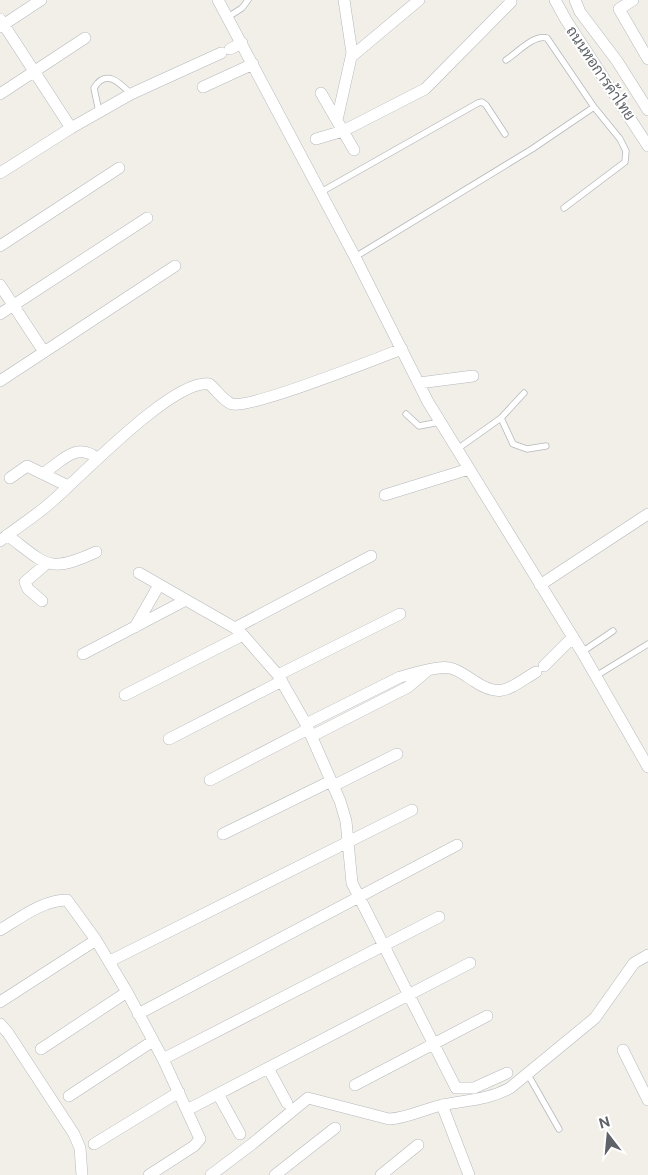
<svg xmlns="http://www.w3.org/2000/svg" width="648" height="1175" font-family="'Public Sans',Sarabun,sans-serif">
	<rect width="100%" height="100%" fill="#f1efe8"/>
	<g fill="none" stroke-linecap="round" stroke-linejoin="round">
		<defs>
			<path id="service" d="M228,17L242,8L248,0
				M506,60C517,53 534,34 547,38L594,107L620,139L626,151L625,162L564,208
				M99,112L94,88C106,68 120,83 131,94
				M321,192L478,103L482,102L486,105L505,134
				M355,257L532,149L594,107
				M406,414L419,426L440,422
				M501,418L513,444L527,449L546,446
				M456,450L501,418L524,393
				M582,652L613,631
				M596,676L648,644
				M527,1073L559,1129"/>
			<path id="minor" d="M218,0L355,257L428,402L582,652L648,767
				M555,0L566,20L648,146
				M575,0L580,12L617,61L648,110
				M633,0L619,9L648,59
				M0,19L71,128
				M0,27L41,0
				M230,49L242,43
				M351,57L419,0
				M203,87L253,64
				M321,93L354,150
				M0,94L85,38
				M337,120L352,53L344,0
				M316,139L343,131L425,89L511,2L510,0
				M0,173L71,128L131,94L221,53
				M0,246L119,168
				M0,285L44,352
				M0,314L147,218
				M0,381L175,266
				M419,383L473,376
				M44,473C63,460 76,442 97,458
				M10,478L27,466L68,486
				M385,495L469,469
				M7,535C47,565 48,574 96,552
				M0,541C16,528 34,517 49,504C79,479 172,379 209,384C216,389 223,401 232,404C250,409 376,359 402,349
				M139,573L186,600
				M540,585L648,514
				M42,601L28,589L25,582L47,563
				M135,627L159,585
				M235,628L371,556
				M83,654L186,600L235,628L243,635L278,675L306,724L340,801L346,821L352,883L456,1088H474L507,1073
				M544,666L573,637
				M278,675L400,614
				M125,695L243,635
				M306,724L400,677C412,674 439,665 450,668C459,670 466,676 474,681C502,700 510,687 536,672
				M312,736L408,687L427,671
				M169,739L282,681
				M210,780L308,729
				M333,786L397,754
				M223,834L331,781
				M0,930C20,918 43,900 67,900L96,940L127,992L163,1059L200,1139L194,1146L149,1175
				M110,961L412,810
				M0,1002L96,940
				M138,1014L457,845
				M0,1024L8,1033L74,1134L80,1148L82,1175
				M41,1049L127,992
				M623,1050L648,1100
				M163,1059L439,917
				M268,1068L287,1103
				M355,1085L487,1016
				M218,1094L240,1134
				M69,1096L153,1041
				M442,1105L469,1175
				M187,1110L470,963
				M94,1144L179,1092
				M211,1175L252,1144L308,1098L389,1119C408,1118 424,1109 442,1105C466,1100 488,1100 510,1088L595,1018L634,963L648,955
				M275,1175L335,1128
				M381,1175L418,1145"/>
		</defs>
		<use href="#service" stroke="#b5b8bc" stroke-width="7"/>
		<use href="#minor" stroke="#b5b8bc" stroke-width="12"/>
		<use href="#service" stroke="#fff" stroke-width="5.5"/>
		<use href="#minor" stroke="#fff" stroke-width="11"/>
	</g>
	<g text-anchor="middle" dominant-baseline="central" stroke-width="4" stroke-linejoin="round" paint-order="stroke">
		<g font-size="15" fill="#5f6368" stroke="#fff">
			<text transform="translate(601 73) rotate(56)">ถนนหอการค้าไทย</text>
		</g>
	</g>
	<g transform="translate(608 1135) rotate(344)" stroke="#ffffff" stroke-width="4" paint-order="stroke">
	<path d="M0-4L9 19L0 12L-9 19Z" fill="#5f6368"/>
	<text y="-8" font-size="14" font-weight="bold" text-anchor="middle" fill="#5f6368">N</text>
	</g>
</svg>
